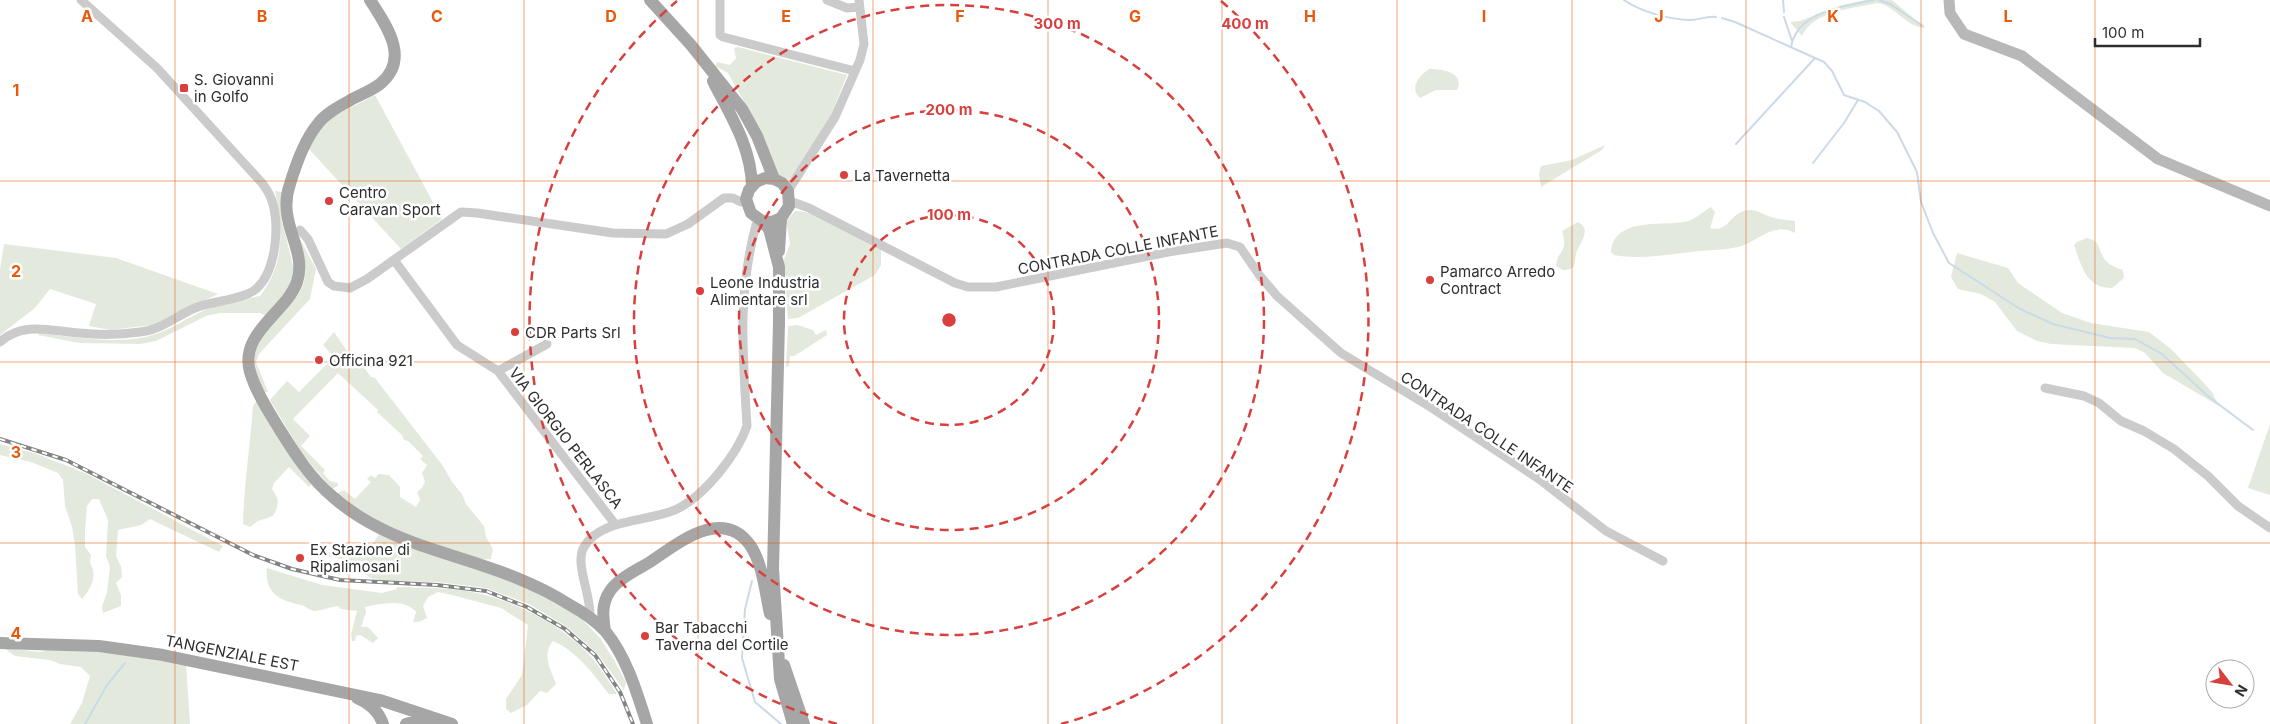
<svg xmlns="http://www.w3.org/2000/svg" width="2270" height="724" font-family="Inter,sans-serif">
	<rect width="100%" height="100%" fill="#fff"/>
	<path fill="#e3eadd" d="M1865,0H1892L1925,28C1907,28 1895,5 1877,3C1853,9 1814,10 1802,36L1790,22L1800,21L1839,6Z
		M738,47L847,75L831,115L793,177L787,181L778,175L753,118L728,73L715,66L717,62L730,65L736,58L734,48Z
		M1429,69C1442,69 1465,72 1457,90H1436L1420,98C1409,88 1419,76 1429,69Z
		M375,95L442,219L401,249L308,148L320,131L333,117Z
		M1605,145L1602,150L1541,187L1539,174L1541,166L1572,160Z
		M275,191L282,192L280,208L282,221L294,270L292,283L267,316L260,313H220L206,316L156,341L140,344L79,343L38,335L39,333C73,337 111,344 146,337C167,332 185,319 205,310C222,303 242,299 260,296C285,264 283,229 275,191Z
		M1711,207L1715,212L1710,228C1728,233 1729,215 1744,211C1755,207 1764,216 1775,218C1781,220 1788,220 1795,221V233C1773,221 1758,242 1738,247C1725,250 1712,250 1699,251C1671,254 1642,260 1614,255L1611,252C1614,217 1661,226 1684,222C1694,221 1703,211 1711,207Z
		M795,211C816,210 861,238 881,248V265L875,275L798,318L788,319L783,262L790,244L786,221Z
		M1578,222C1593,230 1579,243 1576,254C1575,258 1575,263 1574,266C1571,270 1567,270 1563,270L1556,266C1557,250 1569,253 1562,231Z
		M297,238L300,239L316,269L310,299L259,354L256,362L268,392L263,393C242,351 262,337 289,306C296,298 304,287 305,276C307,264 301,250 297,238Z
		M2087,238C2103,241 2097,253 2107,262C2111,266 2117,268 2123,270L2124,278L2112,288C2086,288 2082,267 2074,245L2077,242Z
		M4,244L116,258L218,294L153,325L110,330L89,326L96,304L50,289L35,308L0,335V270Z
		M1957,253L2008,268L2018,283L2062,313L2091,323L2149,332L2171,349L2202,381L2212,392L2219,406L2163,373L2145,353L2135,348L2051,344L2037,341L2017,331L1995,302L1981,294L1958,289L1951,277Z
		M797,325L813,330L816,335L826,330L827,335L794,356H790L789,366L786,367L788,326Z
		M334,332L358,367L362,365L371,377L375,378L443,466L452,482L462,494L466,504L484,526L486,537L493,549L491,559C475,563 398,533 381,524C366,515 351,504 336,494L344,490L355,499L371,482L367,479L371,475L375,478L379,474L389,475L400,487V497L416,507L420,500L417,492L422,488L425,482L422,473L427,465L420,459L423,456L408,441L404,440L402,435L377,412L378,410L338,373L293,419L310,436L301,446L325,470L323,473L330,481L338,483V486L332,489L303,455L270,400L287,381L299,392L334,357L323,345Z
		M257,400L313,483L309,487L289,467L274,483L272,489C280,500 279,505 273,516L258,521L250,527L243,524C244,485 250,446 253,406Z
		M2270,424V495L2248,488Z
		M0,444L37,454L85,473L223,546L219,552L150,519L141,525L118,530L116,556L121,567L122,577L116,583L121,595V606L103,613L102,606L107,593L110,567L106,556L108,520L99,499H92L87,506L85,530V547L91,555L90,563C98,576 91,588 82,599L78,594L75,545L72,527L65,506L63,480L58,473L31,462L0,455Z
		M380,532L514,581L580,617L600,638L614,660L626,682L624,690L597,653L567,627L529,604L486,588L437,582L384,581L370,578L366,574L365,566C357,561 332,558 321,554L325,552L349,555L352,548L370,549Z
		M267,568L322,585L382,593L397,589V587C426,588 457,587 485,595C521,604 570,630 593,659C602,670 609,682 617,694H609C593,674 578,652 553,641C541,655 551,670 556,684L547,693L540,691L527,705L511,713L506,709V699L522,675L528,625L501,608L452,595L438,592L428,597L423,606L427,618L419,622H413L416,612C404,598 381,604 365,607L366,612L361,627H368L378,638L373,643L360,635L356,636L355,641H352L351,634L357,611L341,609L338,606C331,607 323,610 315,611C310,611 306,606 301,605C279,601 264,592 267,568Z
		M4,648L40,652L48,650L100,652L186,664L190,724H70L82,703L90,676L81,667L60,664L50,660L15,656Z"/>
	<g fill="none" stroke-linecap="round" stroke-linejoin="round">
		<path stroke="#cadae9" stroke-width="2" d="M1624,0C1641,12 1668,19 1689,20C1698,21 1707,15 1716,17
			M1783,0L1784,12
			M1879,0L1890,4L1923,26
			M1784,17L1792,41
			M1722,18L1735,22L1824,62L1832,71L1844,95L1865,102L1879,111L1897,132L1917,172L1921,202L1933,233L1949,263L2020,309L2053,324L2110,338L2135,339L2162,354L2209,397L2253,430
			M1791,47C1797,11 1845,6 1874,0
			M1736,144L1815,58
			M1813,163L1844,123L1858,100
			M752,581L745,609L742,658L755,702L781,724
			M85,724L107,685L125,663"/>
		<path stroke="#cbcbcb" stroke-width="9" d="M720,0V35L723,37L855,71
			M827,0L847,8L859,7
			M788,191L835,117L860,60L864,44L859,0
			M790,201L809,208L955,283L968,287H996L1168,252L1227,243L1240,247L1260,276L1277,296L1341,353L1432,408L1539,479L1606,531L1663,561
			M300,230L308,239L328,282L334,286L350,288L367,279L461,212L477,213L613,233L666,234L688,224L724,198H733L741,202
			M394,260L457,345L498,371L615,524
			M0,342C23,321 51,331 79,333C99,335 120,335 140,332C161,330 176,316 195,308C212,301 242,300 256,289C277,271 281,219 270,196C268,191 265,187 262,183L157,68L81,0
			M498,371L547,344
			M2045,388L2084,396L2099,403L2121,421L2144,431L2174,449L2208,476L2238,506L2270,528
			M590,618C592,597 574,563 584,547C600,518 650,522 677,509C704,496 737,455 747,426C743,355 737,295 756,225"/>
		<path stroke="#b8b8b8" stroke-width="11" d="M1949,0L1950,13L1964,34L2022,56L2158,159L2270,206"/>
		<path stroke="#a6a6a6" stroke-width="12" d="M370,0C386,25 411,59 380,84C371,91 359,95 349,101C338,107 325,114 317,125C304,141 296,164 290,184C276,223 308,249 297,282C286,313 239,333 250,372C256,392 269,412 280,430C295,454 311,479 333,497C361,522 400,539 435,550C483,566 526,577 570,605C583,612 596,621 606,632C627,658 637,693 647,724
			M650,0L691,45L742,109L757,136L774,179
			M713,81C730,115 751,146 752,186
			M762,221L772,222L781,218L789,206L788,191L782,183L774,179L765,178L756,182L749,190L746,199L751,213L762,221L769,229L779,267V323L773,569L780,679L793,724
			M779,251L781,218
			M605,631C603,617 601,604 610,591C619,578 637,570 650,562C677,544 722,506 750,545C763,564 765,592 770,614
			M0,643L99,646L163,655L380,700L452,724
			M784,665L804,724
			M357,698C369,703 379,712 383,724
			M406,724L419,720L432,724"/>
		<defs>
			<path id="rail" d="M0,439L66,460L253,555L292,569L340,580L437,585L486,591L527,607L565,629L595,655L620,692L633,724"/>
		</defs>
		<use href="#rail" stroke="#838383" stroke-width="4"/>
		<use href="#rail" stroke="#fff" stroke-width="2" stroke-dasharray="5.5" stroke-linecap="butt"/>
	</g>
	<path fill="none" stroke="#e8590c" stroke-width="1" stroke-opacity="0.55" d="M175,0V724M349,0V724M524,0V724M698,0V724M873,0V724M1048,0V724M1222,0V724M1397,0V724M1572,0V724M1746,0V724M1921,0V724M2095,0V724M0,181H2270M0,362H2270M0,543H2270"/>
	<g fill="none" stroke="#d93f3c" stroke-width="2.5" stroke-dasharray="9 6">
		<circle cx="949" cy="320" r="105"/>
		<circle cx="949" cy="320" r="210"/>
		<circle cx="949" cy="320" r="315"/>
		<path d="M837 724A419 419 0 0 1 677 1M1221 1A419 419 0 0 1 1061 724"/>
	</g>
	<g fill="#d93f3c" stroke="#fff" stroke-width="2">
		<rect x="179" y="83" width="10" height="10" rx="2.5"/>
		<circle cx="844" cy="175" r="5"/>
		<circle cx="329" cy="201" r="5"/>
		<circle cx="1430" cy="280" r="5"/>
		<circle cx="700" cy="291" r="5"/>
		<circle cx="515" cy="332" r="5"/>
		<circle cx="319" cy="360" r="5"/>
		<circle cx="300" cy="558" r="5"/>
		<circle cx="645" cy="636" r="5"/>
	</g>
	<g text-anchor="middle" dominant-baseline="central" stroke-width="5" stroke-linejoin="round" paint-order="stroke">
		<g font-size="15" fill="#2e2e2e" stroke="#fff" text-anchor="start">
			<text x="194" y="79">S. Giovanni<tspan x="194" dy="17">in Golfo</tspan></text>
			<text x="854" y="175">La Tavernetta</text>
			<text x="339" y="192">Centro<tspan x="339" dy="17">Caravan Sport</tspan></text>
			<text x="1440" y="271">Pamarco Arredo<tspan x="1440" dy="17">Contract</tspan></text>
			<text x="710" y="282">Leone Industria<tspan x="710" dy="17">Alimentare srl</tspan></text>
			<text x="525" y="332">CDR Parts Srl</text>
			<text x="329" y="360">Officina 921</text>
			<text x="310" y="549">Ex Stazione di<tspan x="310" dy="17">Ripalimosani</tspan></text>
			<text x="655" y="627">Bar Tabacchi<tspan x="655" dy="17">Taverna del Cortile</tspan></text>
		</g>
		<g font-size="15" fill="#2e2e2e" stroke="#fff">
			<text transform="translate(1118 250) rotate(-11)">CONTRADA COLLE INFANTE</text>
			<text transform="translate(1487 432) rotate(34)">CONTRADA COLLE INFANTE</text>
			<text transform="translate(566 438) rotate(52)">VIA GIORGIO PERLASCA</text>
			<text transform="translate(232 653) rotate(11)">TANGENZIALE EST</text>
		</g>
	</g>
	<g font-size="16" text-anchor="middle" font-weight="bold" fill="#e8590c" stroke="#fff" stroke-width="5" stroke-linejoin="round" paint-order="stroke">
		<text x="87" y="22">A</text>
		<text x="262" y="22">B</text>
		<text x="437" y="22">C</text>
		<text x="611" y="22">D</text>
		<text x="786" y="22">E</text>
		<text x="960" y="22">F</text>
		<text x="1135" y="22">G</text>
		<text x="1310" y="22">H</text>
		<text x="1484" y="22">I</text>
		<text x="1659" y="22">J</text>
		<text x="1833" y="22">K</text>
		<text x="2008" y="22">L</text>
		<text x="16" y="96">1</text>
		<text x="16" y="277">2</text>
		<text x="16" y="458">3</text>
		<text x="16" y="639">4</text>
	</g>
	<circle cx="949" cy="320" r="8" fill="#d93f3c" stroke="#fff" stroke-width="2.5"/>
	<g font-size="15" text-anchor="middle" font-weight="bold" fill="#d93f3c" stroke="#fff" stroke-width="5" stroke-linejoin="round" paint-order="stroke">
		<text x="1245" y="29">400 m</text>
		<text x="1057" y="29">300 m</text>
		<text x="949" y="115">200 m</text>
		<text x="949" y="220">100 m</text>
	</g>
	<g transform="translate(2230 684) rotate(121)"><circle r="24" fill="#ffffff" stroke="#ababab"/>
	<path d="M0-4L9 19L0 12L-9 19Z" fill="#d93f3c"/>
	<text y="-8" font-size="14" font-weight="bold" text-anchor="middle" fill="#2e2e2e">N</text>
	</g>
	<path d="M2095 38v8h105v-8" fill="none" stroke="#2e2e2e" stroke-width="2.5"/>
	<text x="2102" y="38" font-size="15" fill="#2e2e2e" stroke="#ffffff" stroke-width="4" paint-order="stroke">100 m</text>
</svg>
